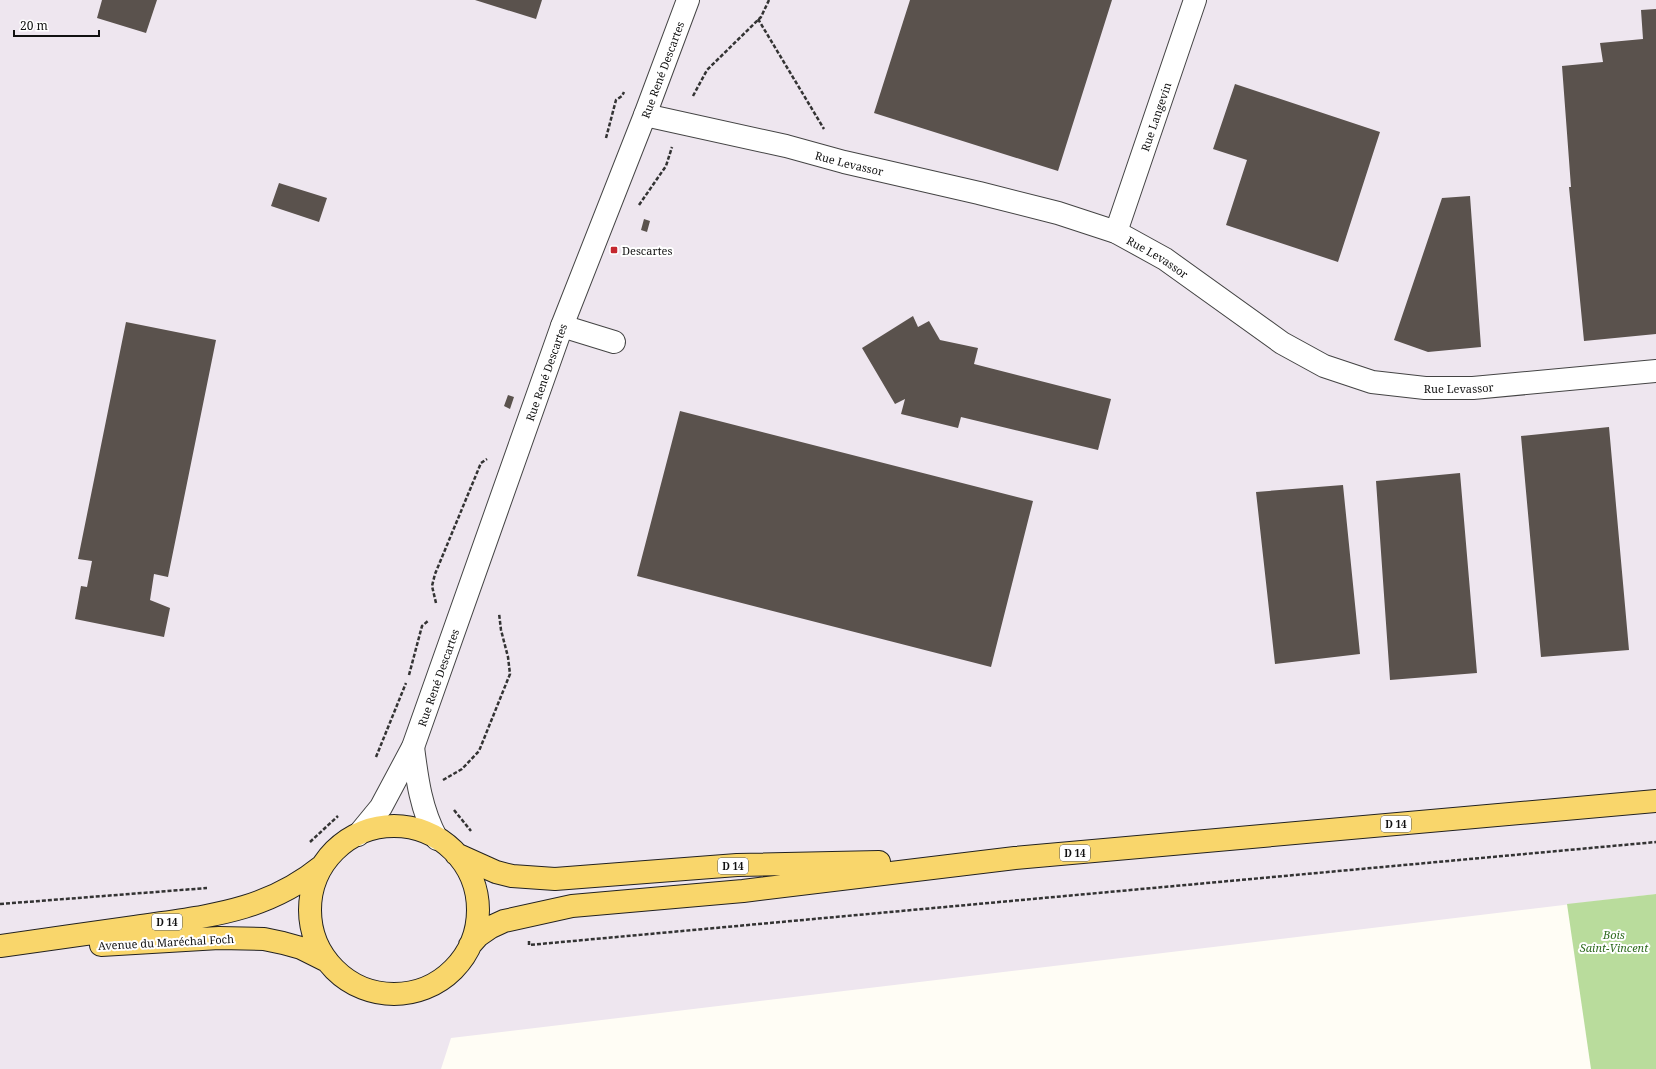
<svg xmlns="http://www.w3.org/2000/svg" width="1656" height="1069" font-family="'Noto Serif',serif">
	<rect width="100%" height="100%" fill="#fffdf5"/>
	<path fill="#eee6ef" d="M0,0H1656V894L451,1038L441,1069H0Z"/>
	<path fill="#b9dc9c" d="M1656,894V1069H1591L1567,904Z"/>
	<path fill="#5a524d" d="M102,0H157L146,33L97,18Z
		M475,0H542L536,19Z
		M910,0H1112L1058,171L874,113Z
		M1656,9V334L1584,341L1569,187H1571L1562,66L1603,62L1600,43L1643,39L1641,10Z
		M1235,84L1380,132L1338,262L1226,225L1247,160L1213,149Z
		M279,183L327,198L319,222L271,206Z
		M1470,196L1481,347L1428,352L1394,340L1442,198Z
		M644,219L650,221L647,232L641,230Z
		M913,316L918,327L929,321L940,340L978,348L974,364L1111,399L1098,450L961,417L958,428L901,414L905,399L895,404L862,348Z
		M126,322L216,340L168,577L154,574L150,600L170,608L164,637L75,619L81,586L87,587L92,561L78,559Z
		M508,395L514,397L510,409L504,406Z
		M680,411L1033,501L991,667L637,576Z
		M1609,427L1629,650L1541,657L1521,436Z
		M1460,473L1477,673L1390,680L1376,481Z
		M1343,485L1360,654L1275,664L1256,492Z"/>
	<g fill="none" stroke-linecap="round" stroke-linejoin="round">
		<defs>
			<g id="minor">
				<path id="s1" d="M645,115L786,146L844,162L979,193L1058,213L1116,232L1165,259L1282,343L1324,366L1372,382L1425,388H1473L1656,371"/>
				<path id="s2" d="M1116,232L1195,0"/>
				<path d="M562,326L614,342"/>
				<path d="M413,747C417,779 421,810 437,839"/>
				<path id="s3" d="M358,835L381,807L413,747L562,326L645,115L688,0"/>
			</g>
			<path id="major" d="M310 910a84 84 0 1 1 168 0a84 84 0 1 1-168 0Z
				M456,854L496,872L512,876L555,879L737,865L879,862
				M101,945L219,938L264,939L283,943L301,948L327,961
				M470,945L478,936L491,927L504,921L572,906L743,891L1015,858L1656,801
				M0,946C45,940 90,933 135,927C206,916 264,913 322,866"/>
		</defs>
		<use href="#minor" stroke="#444" stroke-width="24"/>
		<use href="#major" stroke="#222" stroke-width="24"/>
		<path stroke="#333" stroke-width="2.5" stroke-dasharray="4 2" stroke-linecap="butt" d="M758,19L824,129
			M693,96L707,70L761,17L769,0
			M606,138L616,100L622,96L624,92
			M639,205L666,166L672,147
			M436,603L432,586L435,574L481,463L487,459
			M409,675L422,626L428,621
			M376,757L406,683
			M443,780L462,769L479,751L510,674L508,657L501,630L499,613
			M454,810L471,831
			M310,842L338,816
			M0,904L207,888
			M529,941V945L1656,842"/>
		<use href="#minor" stroke="#fff" stroke-width="22"/>
		<use href="#major" stroke="#f9d66b" stroke-width="22"/>
	</g>
	<rect fill="#c4262e" stroke="#fff" stroke-width="1.5" x="610" y="246" width="8" height="8" rx="2"/>
	<g text-anchor="middle" dominant-baseline="central" stroke-width="4" stroke-linejoin="round" paint-order="stroke">
		<g fill="#fff" stroke="#585858" stroke-width="1">
			<rect x="1381" y="816" width="30" height="16" rx="3"/>
			<rect x="1060" y="845" width="30" height="16" rx="3"/>
			<rect x="718" y="858" width="30" height="16" rx="3"/>
			<rect x="152" y="914" width="30" height="16" rx="3"/>
		</g>
		<g font-size="10" font-weight="bold" fill="#111">
			<text x="1396" y="824">D 14</text>
			<text x="1075" y="853">D 14</text>
			<text x="733" y="866">D 14</text>
			<text x="167" y="922">D 14</text>
		</g>
		<g font-size="11" fill="#111" stroke="#fff">
			<text stroke="none"><textPath href="#s3" startOffset="826">Rue René Descartes</textPath></text>
			<text stroke="none"><textPath href="#s2" startOffset="122">Rue Langevin</textPath></text>
			<text stroke="none"><textPath href="#s1" startOffset="210">Rue Levassor</textPath></text>
			<text stroke="none"><textPath href="#s1" startOffset="534">Rue Levassor</textPath></text>
			<text stroke="none"><textPath href="#s3" startOffset="502">Rue René Descartes</textPath></text>
			<text stroke="none"><textPath href="#s1" startOffset="871">Rue Levassor</textPath></text>
			<text stroke="none"><textPath href="#s3" startOffset="178">Rue René Descartes</textPath></text>
			<text transform="translate(166 942) rotate(-3)">Avenue du Maréchal Foch</text>
		</g>
		<g font-size="11" fill="#111" stroke="#fff" text-anchor="start">
			<text x="622" y="250">Descartes</text>
		</g>
		<g font-size="11" font-style="italic" fill="#2f6b1f" stroke="#fff">
			<text x="1614" y="934">Bois<tspan x="1614" dy="13">Saint-Vincent</tspan></text>
		</g>
	</g>
	<path d="M14 30v6h85v-6" fill="none" stroke="#111111" stroke-width="2"/>
	<text x="20" y="30" font-size="12" fill="#111111" stroke="#ffffff" stroke-width="3" paint-order="stroke">20 m</text>
</svg>
